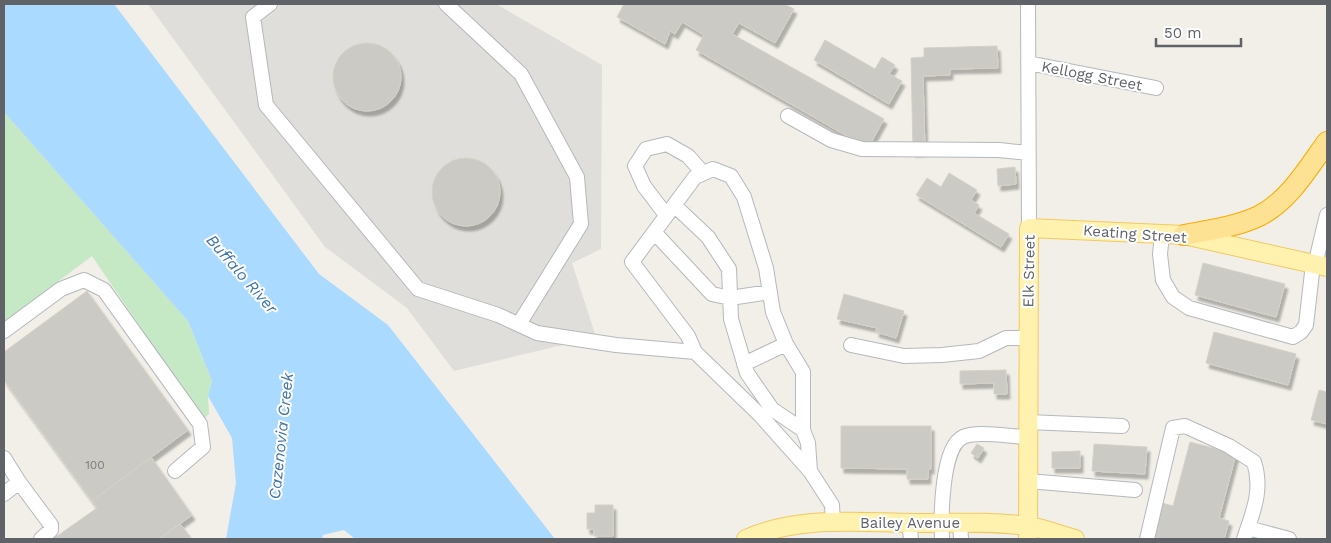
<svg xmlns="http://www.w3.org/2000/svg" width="1331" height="543" font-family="'Work Sans',sans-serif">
	<defs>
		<filter id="shadow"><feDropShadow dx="3" dy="5" stdDeviation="1" flood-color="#0004"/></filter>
	</defs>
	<rect width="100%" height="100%" fill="#f1efe8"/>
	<path fill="#e0deda" d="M148,4H496L602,65L601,249L572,263L596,337L454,371L407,308L325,247Z"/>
	<path fill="#c5e8c5" d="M4,112L188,321L212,381L208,396L209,414L203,419L92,256L4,322Z"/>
	<path fill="#aadaff" d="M4,4H114L319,274L388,325L555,539H355L344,530L323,535L322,539H226L236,483L232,438L208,396L212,381L188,321L4,112Z"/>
	<path fill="#cccac5" stroke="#d6d1c6" filter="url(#shadow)" d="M624,4H784L794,9L775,43L739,23L732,34L884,119L868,148L696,50L704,35L682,22L675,34L670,31L665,44L617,17Z
		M825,40L875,69L882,57L895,65L889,74L902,81L889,104L814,60Z
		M333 77a34 34 0 1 1 68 0a34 34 0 1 1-68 0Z
		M997,46L998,68L950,69V75L923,76L925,151L913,152L911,58L924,57V48Z
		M432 192a34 34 0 1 1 68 0a34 34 0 1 1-68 0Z
		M1015,167L1016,184L998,186L997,169Z
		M949,173L977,190L971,200L979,205L974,213L1009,234L1001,247L916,195L927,178L941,187Z
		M1203,263L1285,284L1276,317L1195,295Z
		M87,291L188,430L92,501L4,380V352Z
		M844,294L904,311L896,338L876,332L877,328L837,319Z
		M1214,332L1296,354L1288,385L1206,363Z
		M1006,370L1007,394H994V383L960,384V371Z
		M1319,390L1327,392V424L1311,420Z
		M841,426H931V469H928V479H907V469L841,468Z
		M1190,442L1236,454L1219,518L1229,521L1224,539H1162L1153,537L1162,503L1173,506Z
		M977,444L984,448L978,458L971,453Z
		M1094,444L1147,447L1145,474L1092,471Z
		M1080,451V468H1052V452Z
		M151,457L192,515L159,539H53L97,508L92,501Z
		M595,505H613V536H594V529H587V513H595Z
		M180,524L192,539H159Z"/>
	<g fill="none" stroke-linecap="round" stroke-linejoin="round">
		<defs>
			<path id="minor" d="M270,4L253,17L266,105L418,289L498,315L537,333L616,345L695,352L761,416L810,471L832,505L833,523
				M446,4L521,74L577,177L581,224L519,324
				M1028,4L1029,228
				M1028,63L1156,88
				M788,116L831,140L862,149L999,150L1028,153
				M674,205L708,237L729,269L731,319L747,373L772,409L803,430
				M666,215L644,186L635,166L646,149L667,144L688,156L703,173
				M654,232L712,294L730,298L770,292
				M1162,234L1160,254L1163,280L1173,297L1189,308L1293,337L1301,332L1306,325L1313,264
				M1315,265L1327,215
				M4,331L61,289L84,280L104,290L200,424L203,447L175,471
				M851,345L904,356L942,355L979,351L1006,338H1028
				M695,352L688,336L632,262L695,177L713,169L731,176L744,197L766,268L773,312L786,344L803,372V430L808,443L810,471
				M744,364L786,344
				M1028,422L1122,426
				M4,458L19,482
				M1028,481L1135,490
				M4,494L19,482L51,525V530L41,539
				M909,523L911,539
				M960,523L961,539
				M1248,528L1289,539
				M942,539C941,518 941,447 963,437C977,430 1011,437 1028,437
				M1147,539L1173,428L1185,426L1229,446L1254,462C1263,490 1253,512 1244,539"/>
			<path id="major" d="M746,539C799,515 860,523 916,523C953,523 991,521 1027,526C1043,528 1060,535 1075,539
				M1028,539L1029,228L1184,235L1327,267"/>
			<path id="highway" d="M1184,235C1209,230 1236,227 1259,216C1289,201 1308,168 1327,142"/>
		</defs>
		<use href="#minor" stroke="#b5b8bc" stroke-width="16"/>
		<use href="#major" stroke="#f2c960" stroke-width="20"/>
		<use href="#highway" stroke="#f9ab00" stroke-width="22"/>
		<path stroke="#9cc7a9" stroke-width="2" stroke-dasharray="5 2.5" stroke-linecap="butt" d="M336,539H342"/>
		<use href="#minor" stroke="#fff" stroke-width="14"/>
		<use href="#major" stroke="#fff2af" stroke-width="18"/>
		<use href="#highway" stroke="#fde293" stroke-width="20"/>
	</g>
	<g text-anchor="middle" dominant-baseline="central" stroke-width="4" stroke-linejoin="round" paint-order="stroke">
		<g font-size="12" fill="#7a7d7f">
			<text x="95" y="465">100</text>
		</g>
		<g font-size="15" fill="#5f6368" stroke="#fff">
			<text transform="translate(1092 76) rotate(11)">Kellogg Street</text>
			<text transform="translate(1135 234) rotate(4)">Keating Street</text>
			<text transform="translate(1029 271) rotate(-89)">Elk Street</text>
			<text x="910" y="523">Bailey Avenue</text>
		</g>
		<g font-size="16" font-style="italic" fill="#4174aa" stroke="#fff">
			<text transform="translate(242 274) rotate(49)">Buffalo River</text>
			<text transform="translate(281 436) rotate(-84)">Cazenovia Creek</text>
		</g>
	</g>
	<rect width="1331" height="543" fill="none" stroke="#5f6368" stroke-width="10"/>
	<path d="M1156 38v8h85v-8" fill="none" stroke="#5f6368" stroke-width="2.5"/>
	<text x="1164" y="38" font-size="15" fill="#5f6368" stroke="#ffffff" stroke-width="4" paint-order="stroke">50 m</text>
</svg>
